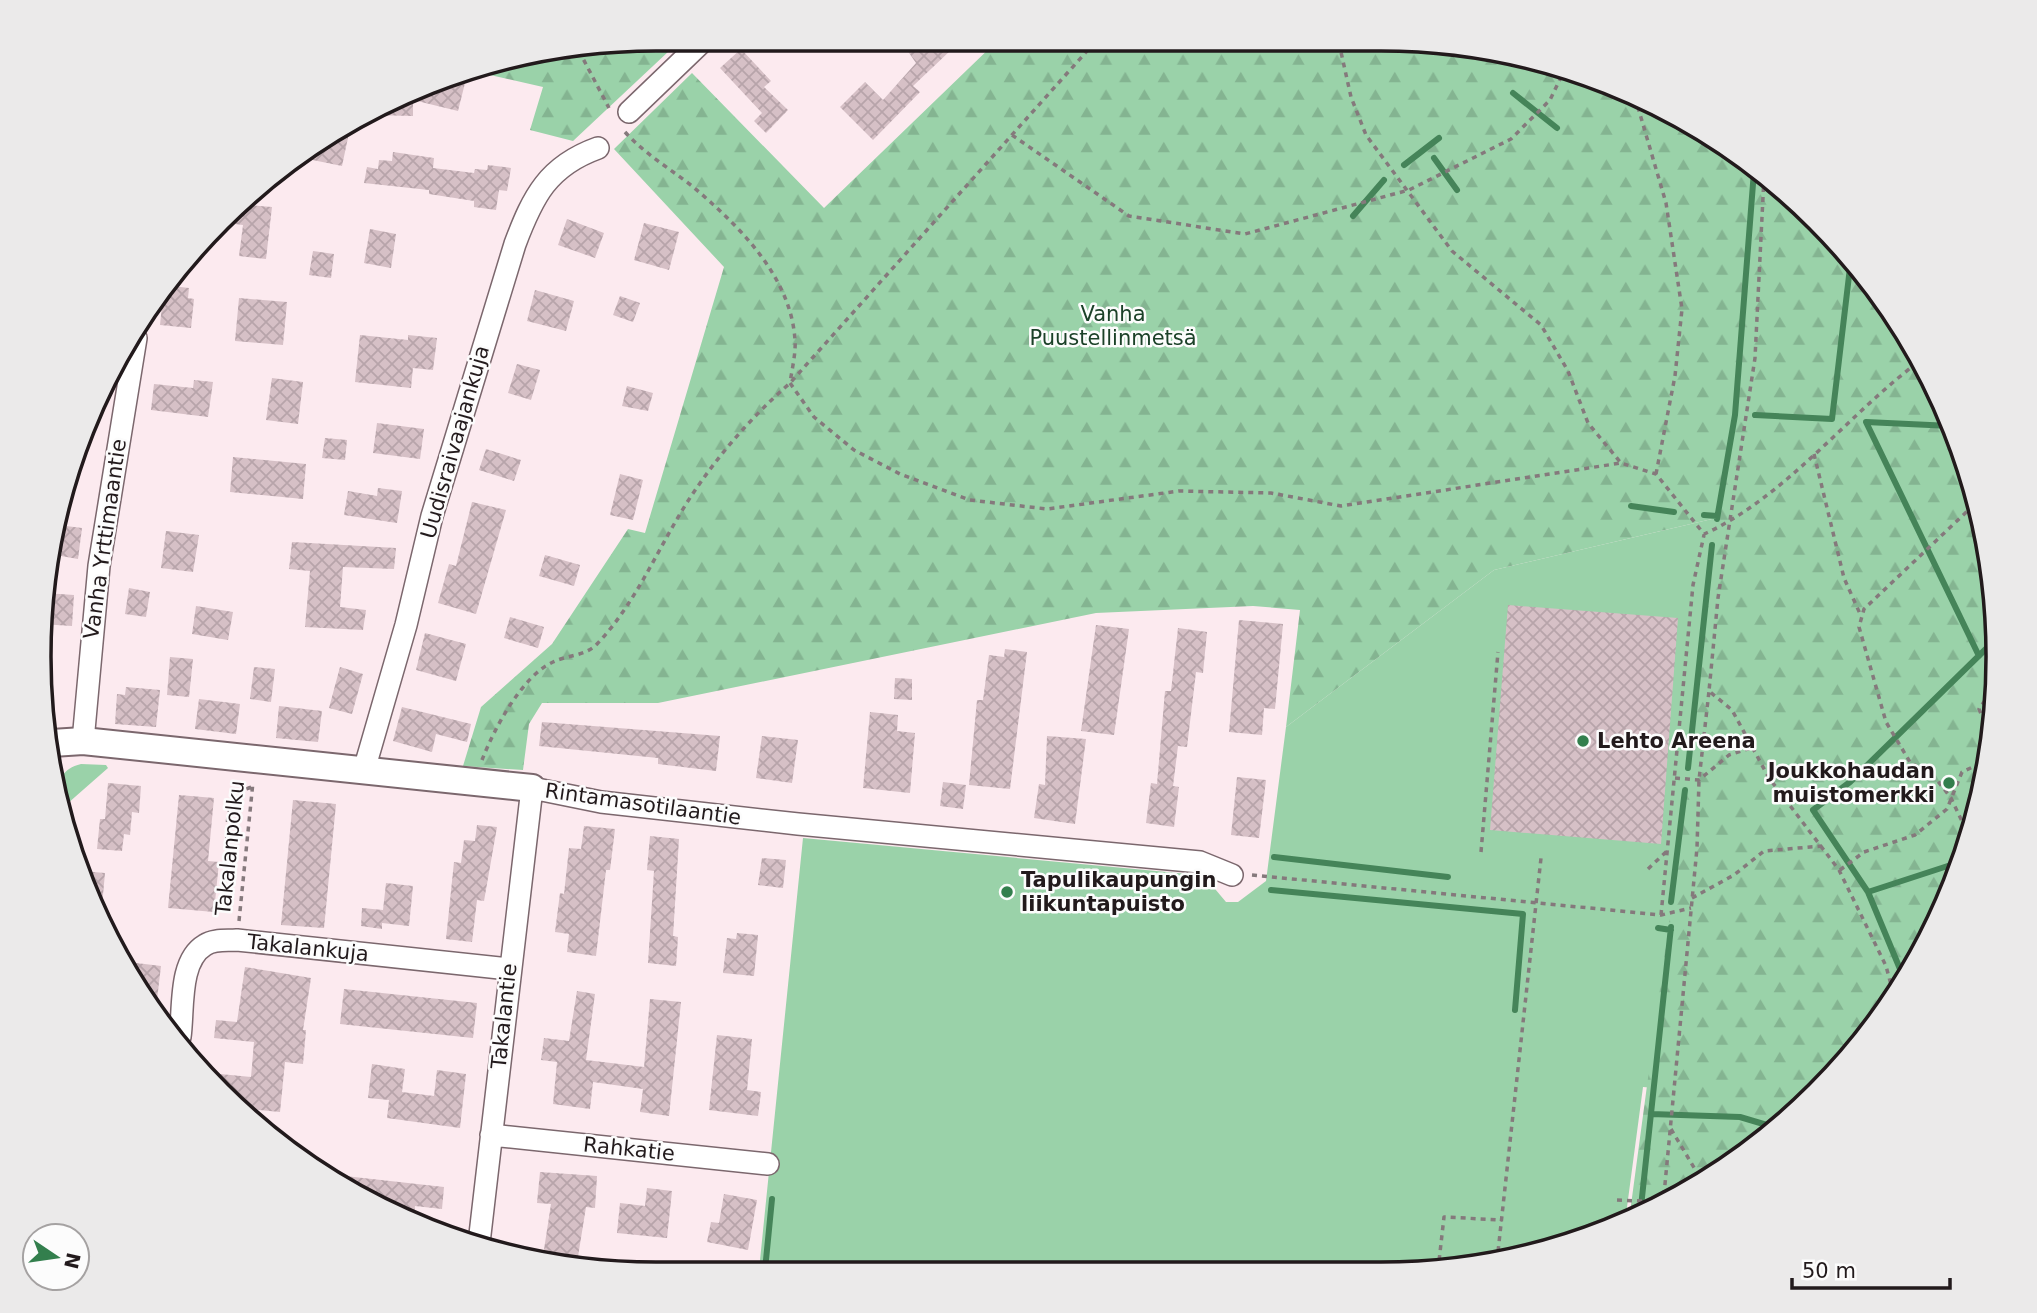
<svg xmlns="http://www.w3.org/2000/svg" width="2037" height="1313" font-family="'DejaVu Sans',sans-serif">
	<defs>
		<pattern id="forest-firs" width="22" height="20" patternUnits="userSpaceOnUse" patternTransform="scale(1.75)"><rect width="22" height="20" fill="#9ad2a9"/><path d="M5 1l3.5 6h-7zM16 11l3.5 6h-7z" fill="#84b491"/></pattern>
		<pattern id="building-cross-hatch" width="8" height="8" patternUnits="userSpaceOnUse" patternTransform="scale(1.75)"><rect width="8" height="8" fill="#d6c0c6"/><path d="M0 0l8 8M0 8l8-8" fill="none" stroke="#b7a4aa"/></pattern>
	</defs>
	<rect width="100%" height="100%" fill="#fceaef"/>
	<path fill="#9ad2a9" d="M1750,168L1788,192L1871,280L1935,383L1977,496L1997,616L1993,737L1966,855L1916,965L1845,1064L1757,1147L1690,1091L1643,1087L1625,1222L1541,1253L1421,1273L759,1270L803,838L1199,875L1205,877L1226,902H1238L1266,881L1286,727L1494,570L1712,519Z
		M81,764L106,765L108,768L59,811C57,789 56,770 81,764Z"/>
	<path fill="url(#forest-firs)" d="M657,39L669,51L573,141L530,130L543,87L468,70Z
		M997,41L1462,44L1617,86L1788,192L1871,280L1935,383L1977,496L1997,616L1993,737L1966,855L1916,965L1845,1064L1757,1147L1654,1211L1629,1220L1674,884L1712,519L1494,570L1286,727L1300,610L1253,606L1096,613L658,703H542L529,724L523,770L463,766L481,707L552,644L628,529L645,533L724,267L614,149L692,73L824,208Z"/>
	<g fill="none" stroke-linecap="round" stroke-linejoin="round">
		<path stroke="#458459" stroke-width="6" d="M1513,93L1557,128
			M1434,158L1457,190
			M1404,165L1439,138
			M1353,216L1384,180
			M1755,415L1832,419L1851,259
			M1951,426L1866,422L1979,656
			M1631,506L1674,512
			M1704,515L1717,516
			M1717,519L1735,415L1754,171
			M1688,768L1712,545
			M1274,857L1448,877
			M1271,890L1523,914L1515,1010
			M1868,892L1963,861
			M1671,902L1685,790
			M1658,928L1671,930
			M1905,981L1868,892L1813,810L1850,782L1996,639
			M1651,1114L1740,1117L1777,1128
			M1640,1216L1671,927
			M765,1270L772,1199"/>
	</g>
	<path fill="url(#building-cross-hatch)" d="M917,40H941L951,50L913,86L920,92L873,140L840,107L865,82L883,100L916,63L907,50Z
		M741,49L771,81L764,87L788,110L766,133L754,121L762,113L720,68Z
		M446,77L465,83L458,111L413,100V116L370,115Z
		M338,131L349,133L342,166L298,157L313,143Z
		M393,152L434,158L433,168L474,173L475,169L487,170L488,165L511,168L507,191L499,190L496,210L474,207V201L429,194V190L364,183L367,167L378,169L379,160L392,161Z
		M247,205L272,207L266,259L239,256L243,225L227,223Z
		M567,219L604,233L595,258L558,245Z
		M644,223L679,232L669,270L634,260Z
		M370,229L396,234L391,268L364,263Z
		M313,251L334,254L331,278L309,275Z
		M164,285L189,288L188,298L194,299L191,328L160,325Z
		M535,290L574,301L566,331L527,321Z
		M620,296L640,303L633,322L613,315Z
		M239,298L287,302L283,345L235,341Z
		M360,335L408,340V335L437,338L433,370L413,368L411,388L355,382Z
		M517,364L540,370L531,400L508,393Z
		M272,378L303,382L298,424L266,420Z
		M194,380L213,382L208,417L151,410L154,384L193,388Z
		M627,386L653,393L648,411L622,406Z
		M377,423L424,429L420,459L373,453Z
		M325,438L347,440L345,460L322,458Z
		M486,449L521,460L514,481L479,470Z
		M233,457L306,464L303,499L230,492Z
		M620,474L643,480L633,520L610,515Z
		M378,488L402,491L397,523L344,515L348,491L377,496Z
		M472,502L506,510L476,614L438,603L449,564L456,566Z
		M58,525L82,528L78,559L61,556L62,552L53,551Z
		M166,531L199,535L193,572L161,568Z
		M292,542L396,548L394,569L343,567L340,607L366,610L363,630L305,627L310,571L289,569Z
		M545,555L580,565L574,586L539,576Z
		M129,588L150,592L146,617L125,614Z
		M45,593L74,595L72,626L41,624Z
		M1508,605L1678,618L1661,844L1490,830Z
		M196,606L233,612L228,640L192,634Z
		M510,617L544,627L538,648L504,638Z
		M1239,620L1283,624L1275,709L1264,708L1262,735L1229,732Z
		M1096,625L1129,629L1114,735L1081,731Z
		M1178,628L1207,632L1203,673L1196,672L1187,747L1178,746L1173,786L1179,787L1174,827L1146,823L1151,783L1157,784L1165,691H1171Z
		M425,633L466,644L456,681L416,670Z
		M1005,649L1027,652L1010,789L969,785L977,700H983L989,655L1004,657Z
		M170,657L193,659L189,697L167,695Z
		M254,667L275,669L271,702L250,699Z
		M340,667L363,674L352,714L329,708Z
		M895,678L912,679V700L894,699Z
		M126,687L160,690L156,727L115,724L117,694L125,695Z
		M199,699L240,704L236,734L195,729Z
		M279,706L322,711L318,742L276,738Z
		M402,707L471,724L467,742L436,734L432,752L393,741Z
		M870,712L898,715L897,731L915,733L910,793L863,788Z
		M542,722L720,736L716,771L658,764V758L539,746Z
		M762,736L798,740L792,783L756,778Z
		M1047,736L1086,739L1075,824L1034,818L1039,784L1045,785Z
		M1237,777L1266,780L1259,838L1231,835Z
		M943,782L966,785L963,809L940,806Z
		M108,783L141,786L139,813L132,812L130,835L124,834L122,851L97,849L100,819H105Z
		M179,795L214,798L208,861L219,862L214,912L168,908Z
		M293,800L336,804L324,928L281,925Z
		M477,825L497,827L484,901L477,900L472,942L446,939L454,862L461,863L464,840L475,841Z
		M584,826L615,829L610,870H606L596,956L567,952L569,934L555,932L560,893L564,894L569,848L581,849Z
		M650,836L679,839L673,936L678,937L676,966L648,963L654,871L647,870Z
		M762,858L786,860L783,888L758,885Z
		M82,871L105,873L101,917L84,876Z
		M386,883L413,886L409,926L382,923V929L361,926L362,908L383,910Z
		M737,933L758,935L754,976L723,973L727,938L736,939Z
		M120,961L161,966L156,1008L122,966Z
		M245,967L311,978L303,1030H306L303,1064L285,1062L280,1112L238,1108L210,1073L251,1077L254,1042L214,1038L216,1020L237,1022Z
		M344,989L477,1003L473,1038L340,1024Z
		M577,991L595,994L586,1060L644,1067L650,999L681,1002L669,1116L640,1112L643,1089L593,1082L590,1109L553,1104L557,1062L541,1060L544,1038L569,1041Z
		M717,1035L752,1039L747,1090L761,1092L758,1116L709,1110Z
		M372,1064L405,1069L402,1092L434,1096L437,1070L466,1074L460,1128L387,1118L389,1100L368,1098Z
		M540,1172L597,1176L595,1208L586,1207L576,1269L553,1263L554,1258L543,1256L551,1204L537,1203Z
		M336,1175L444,1187L442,1209L415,1206L413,1223Z
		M647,1188L672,1191L667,1238L617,1233L620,1203L645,1206Z
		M724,1194L757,1200L748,1250L707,1242L711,1222L719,1223Z"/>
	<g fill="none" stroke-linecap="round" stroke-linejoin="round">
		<defs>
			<path id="minor" d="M629,112L705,39
				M83,741L99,566L136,338
				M364,770L406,625L432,516L515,244C533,196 548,166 598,148
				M180,1037C184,1010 178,961 205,945C214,939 227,941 237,940L509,969
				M491,1135L768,1164
				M479,1243L532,788L601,802L798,824L1200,862L1232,875"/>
			<path id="tertiary" d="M52,743L83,741L532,788"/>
		</defs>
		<use href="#minor" stroke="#7b676d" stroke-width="24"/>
		<use href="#tertiary" stroke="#7b676d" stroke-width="30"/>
		<path stroke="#85797c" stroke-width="3.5" stroke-dasharray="5 5" stroke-linecap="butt" d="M1339,43L1351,97L1366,135L1452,251L1541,325L1568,371L1588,423L1621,463
			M579,51L609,108
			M1635,97L1666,203L1682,309L1675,376L1656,474
			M625,132C645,154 669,168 692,186C738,225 791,276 795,340C796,353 792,369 790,383L814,417L854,450L900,474L970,500L1047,509L1179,491L1271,493L1341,506L1621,463L1656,474L1704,534C1785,498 1849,413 1921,360
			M1012,135L1129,216L1245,234L1409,190L1511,139L1550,100L1564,71
			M1764,177L1755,358L1718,598L1709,691L1732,710L1769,778L1839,870L1886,966L1894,996
			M1814,454L1844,578L1861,616
			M1992,741L1979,709L1995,686
			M482,760C494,729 522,676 553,662C567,655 586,656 597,644C640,599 662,537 698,486C725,447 755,414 790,383L1096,41
			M55,775L59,765
			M1675,778L1699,780L1729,755L1751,748
			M1970,838L1951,798L1937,780L1910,762L1886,722L1859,627L1864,609L1978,501
			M227,842C226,820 228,793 252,787
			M1481,852L1498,652
			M1648,869L1669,849
			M1840,870L1864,852L1915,835L1947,809L1962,772L1988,760
			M1252,875L1661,915L1691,908
			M1692,898L1734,875L1764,851L1822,846
			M1661,915L1693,585L1704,535
			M239,921L253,782
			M1671,1129L1702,1181
			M1617,1200L1663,1202
			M1663,1205L1697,848L1699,780L1709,691
			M1497,1261L1541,858
			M1438,1270L1444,1217L1502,1220"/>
		<use href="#minor" stroke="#fff" stroke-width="21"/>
		<use href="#tertiary" stroke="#fff" stroke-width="26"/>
	</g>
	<g fill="#337f4d" stroke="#fcfcfc" stroke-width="2.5">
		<circle cx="1583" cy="741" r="7"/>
		<circle cx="1949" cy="783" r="7"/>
		<circle cx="1007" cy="892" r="7"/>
	</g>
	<g text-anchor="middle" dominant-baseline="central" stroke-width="5" stroke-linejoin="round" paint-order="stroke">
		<g font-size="21" fill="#1b4128" stroke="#fcfcfc">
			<text x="1113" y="314">Vanha<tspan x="1113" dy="24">Puustellinmetsä</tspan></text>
		</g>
		<g font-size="21" fill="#221a1c" stroke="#fcfcfc">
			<text transform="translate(455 442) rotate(-74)">Uudisraivaajankuja</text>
			<text transform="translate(105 539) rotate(-82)">Vanha Yrttimaantie</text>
			<text transform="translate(643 804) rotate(8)">Rintamasotilaantie</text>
			<text transform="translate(230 848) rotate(-84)">Takalanpolku</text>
			<text transform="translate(308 948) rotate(6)">Takalankuja</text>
			<text transform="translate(504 1016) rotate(-84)">Takalantie</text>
			<text transform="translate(629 1149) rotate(6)">Rahkatie</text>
		</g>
		<g font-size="21" font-weight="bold" fill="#221a1c" stroke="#fcfcfc" text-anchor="start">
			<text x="1597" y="741">Lehto Areena</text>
			<text x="1935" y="771" text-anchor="end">Joukkohaudan<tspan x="1935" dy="24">muistomerkki</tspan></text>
			<text x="1021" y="880">Tapulikaupungin<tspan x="1021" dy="24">liikuntapuisto</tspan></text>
		</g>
	</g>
	<path d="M0 0H2037V1313H0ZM656 51H1381A605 605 0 0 1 1986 656V657A605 605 0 0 1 1381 1262H656A605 605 0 0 1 51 657V656A605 605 0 0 1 656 51Z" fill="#ebeaea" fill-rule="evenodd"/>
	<path fill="none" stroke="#221a1c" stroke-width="3.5" d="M656 51H1381A605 605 0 0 1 1986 656V657A605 605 0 0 1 1381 1262H656A605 605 0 0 1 51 657V656A605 605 0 0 1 656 51Z"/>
	<g transform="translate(56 1257) rotate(103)"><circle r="33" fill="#fcfcfc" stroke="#a5a2a2" stroke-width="2"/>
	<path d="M0-5L12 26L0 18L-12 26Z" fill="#337f4d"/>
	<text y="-10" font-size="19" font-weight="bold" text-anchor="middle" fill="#221a1c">N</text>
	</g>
	<path d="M1792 1278v10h158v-10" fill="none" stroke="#221a1c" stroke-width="3.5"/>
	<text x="1802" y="1278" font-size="21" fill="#221a1c" stroke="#fcfcfc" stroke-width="5" paint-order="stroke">50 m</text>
</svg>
